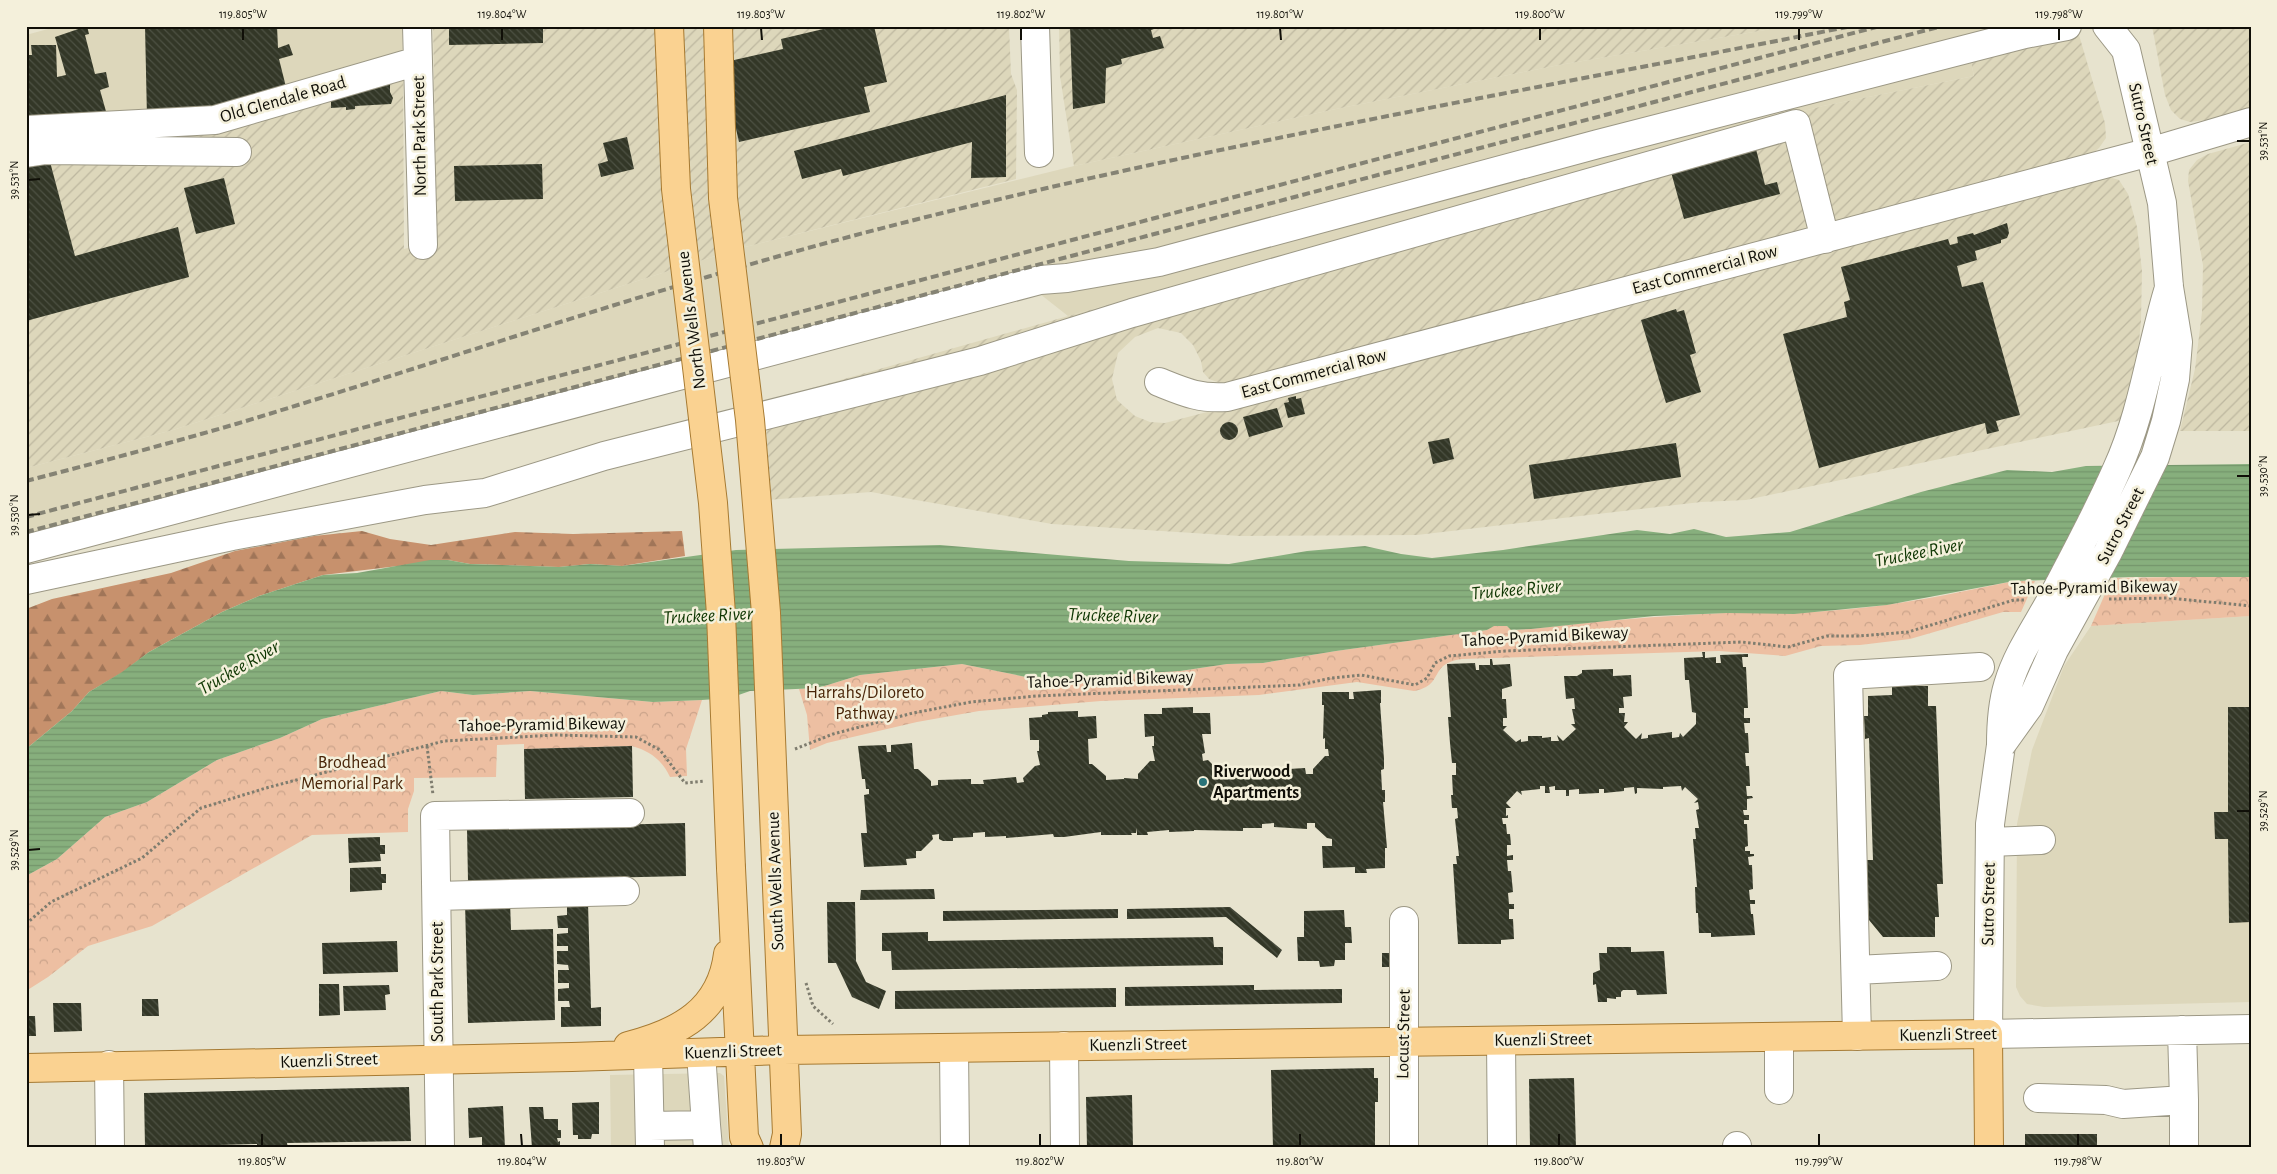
<svg xmlns="http://www.w3.org/2000/svg" width="2277" height="1174" font-family="'Alegreya Sans',sans-serif">
	<defs>
		<pattern id="industrial-furrows" width="10" height="10" patternUnits="userSpaceOnUse" patternTransform="scale(1.25)"><rect width="10" height="10" fill="#ddd7bb"/><path d="M-1 1l2-2M0 10L10 0M9 11l2-2" fill="none" stroke="#bdb79f"/></pattern>
		<pattern id="forest-firs" width="22" height="20" patternUnits="userSpaceOnUse" patternTransform="scale(1.25)"><rect width="22" height="20" fill="#c7916d"/><path d="M5 1l3.5 6h-7zM16 11l3.5 6h-7z" fill="#a07558"/></pattern>
		<pattern id="park-crowns" width="20" height="18" patternUnits="userSpaceOnUse" patternTransform="scale(1.25)"><rect width="20" height="18" fill="#edbfa2"/><path d="M2 6a3 3 0 1 1 6 0M12 15a3 3 0 1 1 6 0" fill="none" stroke="#caa38a"/></pattern>
		<pattern id="water-rules" width="6" height="5" patternUnits="userSpaceOnUse" patternTransform="scale(1.25)"><rect width="6" height="5" fill="#87af7d"/><path d="M0 2.5h6" fill="none" stroke="#74956b"/></pattern>
		<pattern id="building-back-hatch" width="6" height="6" patternUnits="userSpaceOnUse" patternTransform="scale(1.25)"><rect width="6" height="6" fill="#333727"/><path d="M-1 5l2 2M0 0l6 6M5-1l2 2" fill="none" stroke="#4d5143"/></pattern>
	</defs>
	<rect width="100%" height="100%" fill="#e7e3ce"/>
	<path fill="#ddd7bb" d="M59,26H402L403,65L274,104L26,130V35Z
		M1789,26H2077L2079,35L1971,62L1974,76L1823,106L1690,141L1068,316L1035,290L26,557V468L173,430L737,249L1074,166L1336,109L1559,65Z
		M2251,616V1002L2044,1007L2027,1004L2020,996L2016,987L2017,824L2032,750L2064,666L2091,626Z
		M720,1073L724,1076L729,1148H611L610,1075Z"/>
	<path fill="url(#industrial-furrows)" d="M433,26H1009L1011,74L1017,90L1016,179L737,249L173,430L26,468V130L215,120L403,65L404,249L437,240Z
		M1059,26H1789L1559,65L1336,109L1074,166L1060,76Z
		M2152,26H2251V108L2207,120L2190,122L2180,119L2171,110L2165,95Z
		M2079,35L2105,123L2106,138L2099,148L2087,158L1238,380L1220,383L1209,379L1203,372L1201,361L1193,345L1181,333L1158,328L1135,337L1118,353L1112,379L1117,400L1135,416L1150,422L1165,423L2106,176L2119,180L2128,194L2137,227L2142,271L2141,321L2137,361L2123,420L1746,500L1701,502L1417,535L1240,536L1052,524L871,492L767,500L766,401L1690,141L1823,106L1974,76L1971,62Z
		M2251,142V431H2180L2195,369L2202,312L2203,265L2188,181L2189,170L2197,160L2208,154Z"/>
	<path fill="url(#forest-firs)" d="M362,531L390,539L431,545L515,532L573,534L682,531L685,556L622,566L590,564L559,567L470,564L448,560L323,575L259,596L222,612L149,652L123,672L89,692L72,711L26,749V609L52,599L171,573L235,551L314,536Z"/>
	<path fill="url(#park-crowns)" d="M2251,576V616L2091,626L2112,578Z
		M2014,581H2035L2021,612H2003L1910,639L1860,645L1821,646L1785,656L1719,651L1462,659C1427,664 1446,685 1414,691L1357,682L1259,695L1101,701L979,711L917,722L827,743L810,750L807,715L799,689L818,688L860,675L962,664L1031,678L1080,680L1114,675L1180,671L1227,664L1263,663L1336,651L1487,630L1493,626H1507L1512,630L1531,629C1596,621 1659,616 1724,613C1758,612 1792,614 1827,611C1890,607 1952,594 2014,581Z
		M441,691L473,695L530,691L653,702L702,700L686,749L687,776L670,777C662,760 650,751 632,746L524,749V744L497,745L496,777L414,778V791L408,809V832L312,835L152,926L88,946L48,977L26,991V876L57,859L105,817L147,802L217,760L280,738L322,719Z"/>
	<path fill="url(#water-rules)" d="M2251,464V577H2130L2014,581L1887,605L1794,614L1727,613L1654,616L1531,629L1511,630L1507,626H1494L1487,630L1336,651L1263,663L1227,664L1180,671L1114,675L1080,680L1031,678L962,664L860,675L818,688L750,691L730,698L702,700L653,702L530,691L473,695L441,691L322,719L280,738L217,760L147,802L105,817L57,859L26,876V749L72,711L89,692L122,672L149,652L222,612L259,596L323,575L357,573L430,560H448L470,564L559,567L590,564L622,566L736,550L940,545L1129,561L1229,564L1307,551L1365,546L1401,554L1432,558L1503,550L1637,530L1670,534L1694,529L1726,537L1790,532L1921,492L2007,470L2052,472L2086,466Z"/>
	<path fill="url(#building-back-hatch)" d="M87,26L89,34L85,35L95,74L106,72L109,87L100,90L107,115L26,124V55H32L31,45H56L57,77L66,75L55,37Z
		M145,26H277L278,48L289,44L293,55L279,59L288,95L147,118Z
		M449,26H543V43L449,45Z
		M836,26H842L843,29L856,26H874L887,82L864,87L870,112L739,142L721,63L783,49L781,39Z
		M1070,26H1163L1151,30L1153,38L1160,36L1164,48L1121,59L1122,64L1106,68L1105,103L1073,109Z
		M390,81V92L393,98L391,104L355,106V109L346,110V107L331,108V99Z
		M1006,95V177L971,178L972,142L843,176L841,169L802,179L794,151Z
		M627,137L634,169L601,177L598,164L608,161L603,143Z
		M1756,149L1765,185L1777,182L1780,194L1684,219L1671,172Z
		M49,158L75,256L178,227L189,277L26,321V164Z
		M542,164L543,199L455,201L454,166Z
		M224,178L235,224L196,234L184,188Z
		M2007,223L2009,233L2007,238L2001,240V243L1975,251L1977,260L1957,266L1962,287L1983,282L2020,415L1996,421L1999,431L1987,434L1985,423L1819,468L1783,334L1847,317L1844,302L1850,300L1841,267L1948,239L1950,245L1958,243L1957,237L1973,233L1974,235Z
		M1676,309L1677,312L1684,310L1696,353L1690,355L1701,392L1666,403L1641,320Z
		M1296,396V399L1301,398L1305,414L1288,418L1284,403L1289,402L1288,398Z
		M1277,408L1283,427L1249,437L1243,417Z
		M1220 431a9 9 0 1 1 18 0a9 9 0 1 1-18 0Z
		M1449,438L1454,459L1433,464L1428,442Z
		M1676,443L1681,477L1534,499L1529,465Z
		M1702,652H1705V658L1716,657V663H1721L1720,655L1748,654V657H1742L1743,667H1746L1748,708H1744V718H1750V723H1744L1745,733H1748L1749,753H1745L1746,766H1749L1750,786H1746L1747,796H1752L1753,798L1747,799V810H1743L1744,815H1749V820H1744V824H1747L1748,846L1745,847V851H1750V854H1754V856L1748,857L1749,865H1752L1753,889L1749,890L1750,900H1755V904H1750L1751,914H1753L1755,935L1711,937V933H1699L1698,913H1696L1695,887H1697L1693,839H1696L1695,828H1699L1696,810L1699,809L1698,802L1694,803L1698,799L1685,787L1682,791L1681,786L1663,787V789L1637,788V793L1635,794L1634,787L1624,788V791L1604,793V789H1599V793L1579,794V789L1569,790V796H1566V790H1555V786L1549,787L1550,793H1545V786H1540V789L1521,791L1522,795L1517,791L1506,803L1511,808H1506V816L1508,815V818H1502L1503,824H1506L1507,834H1510L1511,845H1507V856L1513,855V860H1507L1508,871H1511L1513,892L1508,893L1509,904H1514V909H1509V919H1513L1514,939L1501,940V944H1458L1453,864H1457L1456,856H1459L1455,819L1458,818L1457,808H1452L1451,795H1453L1452,775H1456V763H1452L1450,743L1448,717H1451L1447,664L1475,663L1476,670H1479V665H1490V659H1492L1493,665L1510,664L1512,686L1502,689V699H1506L1507,718H1503V726H1507L1503,730L1516,742L1521,739V742L1528,741V736H1542V738L1551,737V741H1559L1557,735L1563,741L1576,729L1571,724H1575L1572,709H1575L1574,698L1566,699L1564,676H1577L1582,673V670L1613,669V676L1631,675L1632,696L1623,697L1624,708H1619V713H1625L1624,722H1628L1624,727L1636,739L1642,733L1641,739L1648,738V735L1672,732V738L1679,737L1680,733L1683,737L1696,724V713L1692,712L1689,680H1685L1684,658L1703,657Z
		M1892,686H1928V706H1936L1943,884H1937L1939,917H1935V937H1883L1869,920L1866,860H1873L1869,738L1865,739L1864,716H1868V696L1892,695Z
		M1381,690V703H1380L1384,759V769L1381,770L1382,790H1385V802H1383L1387,848H1385V868L1366,869L1367,873H1355V867L1323,868L1322,846H1332V839L1327,838L1315,827V823H1307V829L1274,827V823L1262,824V828H1243V831L1194,830V831L1169,832V830L1147,832L1148,835H1137V828L1136,833H1131L1132,835H1101V832L1064,837H1054L1053,834L1006,838V836L985,837V832L973,833V837L953,838V841H943L939,839V834L932,835L933,839L921,851H916V858L906,859L907,865L864,867L861,833H867L864,795L869,794V789H866L865,779H862L858,746L886,745L887,752H891V745L912,743L914,769H918L931,781V786L938,785V780L971,779V784H984L983,780L1016,777L1017,783L1024,782L1023,778L1035,766L1040,765L1037,751H1039V740H1030L1029,718L1042,717V715L1048,714V712L1078,711V717L1096,716L1097,738L1088,739L1089,764H1092L1106,776V780L1124,779V778L1138,779V774L1150,761H1155L1152,746H1154V736L1145,737L1144,714H1162V708L1193,707V713H1210L1211,734H1202L1205,753L1202,754L1203,761L1208,760L1220,772L1221,777L1227,776V771L1241,770V772L1261,771V775H1272V770L1305,768L1306,774H1313V769L1325,756H1329L1328,749H1325V738L1323,739L1324,705H1322V692H1349V699H1354L1353,692Z
		M2228,707H2251V922L2229,923L2228,839H2215L2214,812H2228Z
		M632,746L633,797L525,799L524,749Z
		M685,823L686,876L468,881L467,829Z
		M380,837V845H385V854H380L381,861L349,863L348,838Z
		M381,867V874H386V883H382V890L350,892V868Z
		M934,889L935,899L860,900L861,890Z
		M510,901L511,930L553,929L555,1020L468,1023L465,902Z
		M827,902H855L856,961L866,982L886,991L879,1009L852,997L836,963H828Z
		M588,903L591,1008L601,1007V1026L561,1027V1007H570L569,1001H558V989L569,988V983H558V970H569L568,965L557,964V951H568V946H557V934L568,933V928H558L557,916L567,915V904Z
		M1230,907L1282,950L1277,958L1226,917L1127,919V909Z
		M1118,909V918L943,921V911Z
		M1344,910L1345,927H1351L1352,943H1345V960H1335L1334,966L1320,967L1319,961H1298L1297,937H1304V911Z
		M928,932V941L1213,937L1214,947H1223V965L892,970L891,951H882V933Z
		M397,941L398,972L323,974L322,943Z
		M1607,947H1631V952L1664,951L1667,994L1637,995L1636,990H1623L1621,992V997H1616V999L1607,998V1002H1598L1596,984L1593,985V973L1600,970L1599,953H1607Z
		M1382,953H1392V967H1382Z
		M319,984H339L340,1015L319,1016Z
		M389,985L390,994L385,995L386,1010L344,1011L343,986Z
		M1254,985V990L1342,989V1003L1125,1006V987Z
		M1116,988V1007L895,1009V991Z
		M142,999H158L159,1016H142Z
		M53,1003H81L82,1031L54,1032Z
		M26,1016H35L36,1036H26Z
		M1374,1068V1078H1378V1102H1375V1148H1273L1271,1070Z
		M1574,1078L1576,1148H1530L1529,1079Z
		M409,1087L411,1141L287,1143L288,1148H257V1144L145,1147L144,1093Z
		M1132,1095L1133,1148H1087L1086,1097Z
		M599,1102V1134H592L591,1139H578V1135H573L572,1103Z
		M503,1106L505,1148H478L482,1146V1137L469,1138L468,1108Z
		M529,1107H543L544,1119H558V1130H561V1138H557L558,1142L560,1141V1148H532Z
		M2025,1134H2097V1148H2025Z"/>
	<g fill="none" stroke-linecap="round" stroke-linejoin="round">
		<defs>
			<path id="minor" d="M417,26L423,245
				M1035,26L1039,153
				M2107,26L2126,50L2162,203L2169,287
				M26,130L215,120L418,61
				M26,153L46,150L237,152
				M1159,382C1184,392 1199,399 1227,397L2150,152L2251,122
				M26,549L1040,280L1067,278L1159,262L1598,144L2025,34L2067,26
				M26,580L232,536L425,500L485,493L604,456L980,361L1132,313L1796,124L1825,239
				M2001,745L1990,824L1988,1034L2251,1029
				M1990,842L2041,840
				M437,896L625,891
				M1404,921V1148
				M1856,970L1937,966
				M2182,1030L2184,1100
				M1857,1036L1848,675L1980,667
				M1779,1037V1090
				M1501,1041L1502,1148
				M1064,1046L1065,1148
				M954,1048L955,1148
				M701,1053L706,1125
				M648,1055L650,1148
				M109,1065L110,1148
				M2038,1098L2106,1100L2123,1104L2184,1100V1148
				M650,1126L706,1125L708,1148
				M1737,1146V1148
				M440,1148L435,816L630,813"/>
			<path id="major" d="M776,863L787,1134L784,1148
				M731,868L744,1137L749,1148
				M628,1046C679,1033 721,1011 728,954
				M26,1068L572,1057L783,1050L1988,1034L1989,1148"/>
		</defs>
		<use href="#minor" stroke="#9c9885" stroke-width="30"/>
		<use href="#major" stroke="#a67a32" stroke-width="30"/>
		<path stroke="#7f7d6f" stroke-width="3" stroke-dasharray="2.5 2.5" stroke-linecap="butt" d="M2109,599L2169,598L2251,606
			M427,746L433,795
			M795,749L833,734L913,713L971,702L1036,696L1300,685L1331,678L1361,675L1415,685L1427,678L1435,663L1449,656L1505,651L1742,642L1788,647L1827,636H1859L1908,632L2014,600H2026
			M26,924L51,902L142,858L201,808L266,788L444,741L556,735L636,737L660,750L685,783L705,781
			M806,983L813,1006L833,1024"/>
		<use href="#minor" stroke="#fff" stroke-width="28"/>
		<use href="#major" stroke="#fad291" stroke-width="28"/>
		<path stroke="#858374" stroke-width="4" stroke-dasharray="8 4" stroke-linecap="butt" d="M26,481C96,463 167,444 236,424C451,359 662,285 879,229C1200,146 1527,91 1852,26
			M26,517L1880,26
			M26,532L1942,26"/>
		<defs>
			<path id="minor-bridge" d="M2001,745L2029,706L2054,650L2108,552L2155,457L2166,421L2175,379L2178,342L2169,287
				M2001,745C2001,725 2002,705 2008,685C2018,651 2040,622 2056,591C2077,551 2099,510 2117,469C2143,412 2150,351 2168,291"/>
			<path id="major-bridge" d="M669,26L676,189L713,503L721,614L731,868
				M718,26L723,198L750,420L766,613L776,863"/>
		</defs>
		<use href="#minor-bridge" stroke="#9c9885" stroke-width="30" stroke-linecap="butt"/>
		<use href="#major-bridge" stroke="#a67a32" stroke-width="30" stroke-linecap="butt"/>
		<use href="#minor-bridge" stroke="#fff" stroke-width="28"/>
		<use href="#major-bridge" stroke="#fad291" stroke-width="28"/>
	</g>
	<path fill="none" stroke="#100f08" stroke-width="2" d="M243,28V40M502,28V40M761,28L762,40M1021,28V40M1280,28L1281,40M1540,28V40M1799,28V40M2059,28V40M2237,141H2250M28,180L40,179M2237,476H2250M28,515L40,514M2237,811H2250M28,850L40,849M262,1134V1146M521,1134L522,1146M781,1134V1146M1040,1134V1146M1300,1134V1146M1559,1134V1146M1819,1134V1146M2078,1134V1146"/>
	<circle fill="#297379" stroke="#f4f0db" stroke-width="2" cx="1203" cy="782" r="5"/>
	<g text-anchor="middle" dominant-baseline="central" stroke-width="5" stroke-linejoin="round" paint-order="stroke">
		<g font-size="18" fill="#100f08" stroke="#f4f0db">
			<text transform="translate(283 100) rotate(-16)">Old Glendale Road</text>
			<text transform="translate(2143 124) rotate(77)">Sutro Street</text>
			<text transform="translate(420 136) rotate(-91)">North Park Street</text>
			<text transform="translate(1705 270) rotate(-15)">East Commercial Row</text>
			<text transform="translate(692 320) rotate(-97)">North Wells Avenue</text>
			<text transform="translate(1314 374) rotate(-15)">East Commercial Row</text>
			<text transform="translate(2121 526) rotate(-63)">Sutro Street</text>
			<text transform="translate(2094 588) rotate(-1)">Tahoe-Pyramid Bikeway</text>
			<text transform="translate(1545 637) rotate(-3)">Tahoe-Pyramid Bikeway</text>
			<text transform="translate(1110 680) rotate(-2)">Tahoe-Pyramid Bikeway</text>
			<text transform="translate(542 725) rotate(-1)">Tahoe-Pyramid Bikeway</text>
			<text transform="translate(776 881) rotate(-92)">South Wells Avenue</text>
			<text transform="translate(1989 904) rotate(-89)">Sutro Street</text>
			<text transform="translate(438 982) rotate(-90)">South Park Street</text>
			<text transform="translate(1404 1034) rotate(-89)">Locust Street</text>
			<text transform="translate(1948 1035) rotate(-1)">Kuenzli Street</text>
			<text transform="translate(1543 1040) rotate(-1)">Kuenzli Street</text>
			<text transform="translate(1138 1045) rotate(-1)">Kuenzli Street</text>
			<text transform="translate(733 1052) rotate(-2)">Kuenzli Street</text>
			<text transform="translate(329 1061) rotate(-2)">Kuenzli Street</text>
		</g>
		<g font-size="18" fill="#492508" stroke="#f4f0db">
			<text x="865" y="693">Harrahs/Diloreto<tspan x="865" dy="21">Pathway</tspan></text>
			<text x="352" y="763">Brodhead<tspan x="352" dy="21">Memorial Park</tspan></text>
		</g>
		<g font-size="18" font-weight="bold" fill="#100f08" stroke="#f4f0db" text-anchor="start">
			<text x="1213" y="772">Riverwood<tspan x="1213" dy="21">Apartments</tspan></text>
		</g>
		<g font-size="19" font-style="italic" fill="#0f3703" stroke="#f4f0db">
			<text transform="translate(1919 553) rotate(-11)">Truckee River</text>
			<text transform="translate(1516 590) rotate(-5)">Truckee River</text>
			<text transform="translate(708 616) rotate(-3)">Truckee River</text>
			<text transform="translate(1113 616) rotate(2)">Truckee River</text>
			<text transform="translate(239 668) rotate(-30)">Truckee River</text>
		</g>
	</g>
	<rect width="2277" height="1174" fill="none" stroke="#f4f0db" stroke-width="55"/>
	<rect x="28" y="28" width="2222" height="1118" fill="none" stroke="#100f08" stroke-width="2"/>
	<g font-size="12" text-anchor="middle" fill="#100f08">
		<text x="243" y="18">119.805°W</text>
		<text x="502" y="18">119.804°W</text>
		<text x="761" y="18">119.803°W</text>
		<text x="1021" y="18">119.802°W</text>
		<text x="1280" y="18">119.801°W</text>
		<text x="1540" y="18">119.800°W</text>
		<text x="1799" y="18">119.799°W</text>
		<text x="2059" y="18">119.798°W</text>
		<text transform="translate(2263 141) rotate(-90)" y="4">39.531°N</text>
		<text transform="translate(14 180) rotate(-90)" y="4">39.531°N</text>
		<text transform="translate(2263 476) rotate(-90)" y="4">39.530°N</text>
		<text transform="translate(14 515) rotate(-90)" y="4">39.530°N</text>
		<text transform="translate(2263 811) rotate(-90)" y="4">39.529°N</text>
		<text transform="translate(14 850) rotate(-90)" y="4">39.529°N</text>
		<text x="262" y="1165">119.805°W</text>
		<text x="522" y="1165">119.804°W</text>
		<text x="781" y="1165">119.803°W</text>
		<text x="1040" y="1165">119.802°W</text>
		<text x="1300" y="1165">119.801°W</text>
		<text x="1559" y="1165">119.800°W</text>
		<text x="1819" y="1165">119.799°W</text>
		<text x="2078" y="1165">119.798°W</text>
	</g>
</svg>
